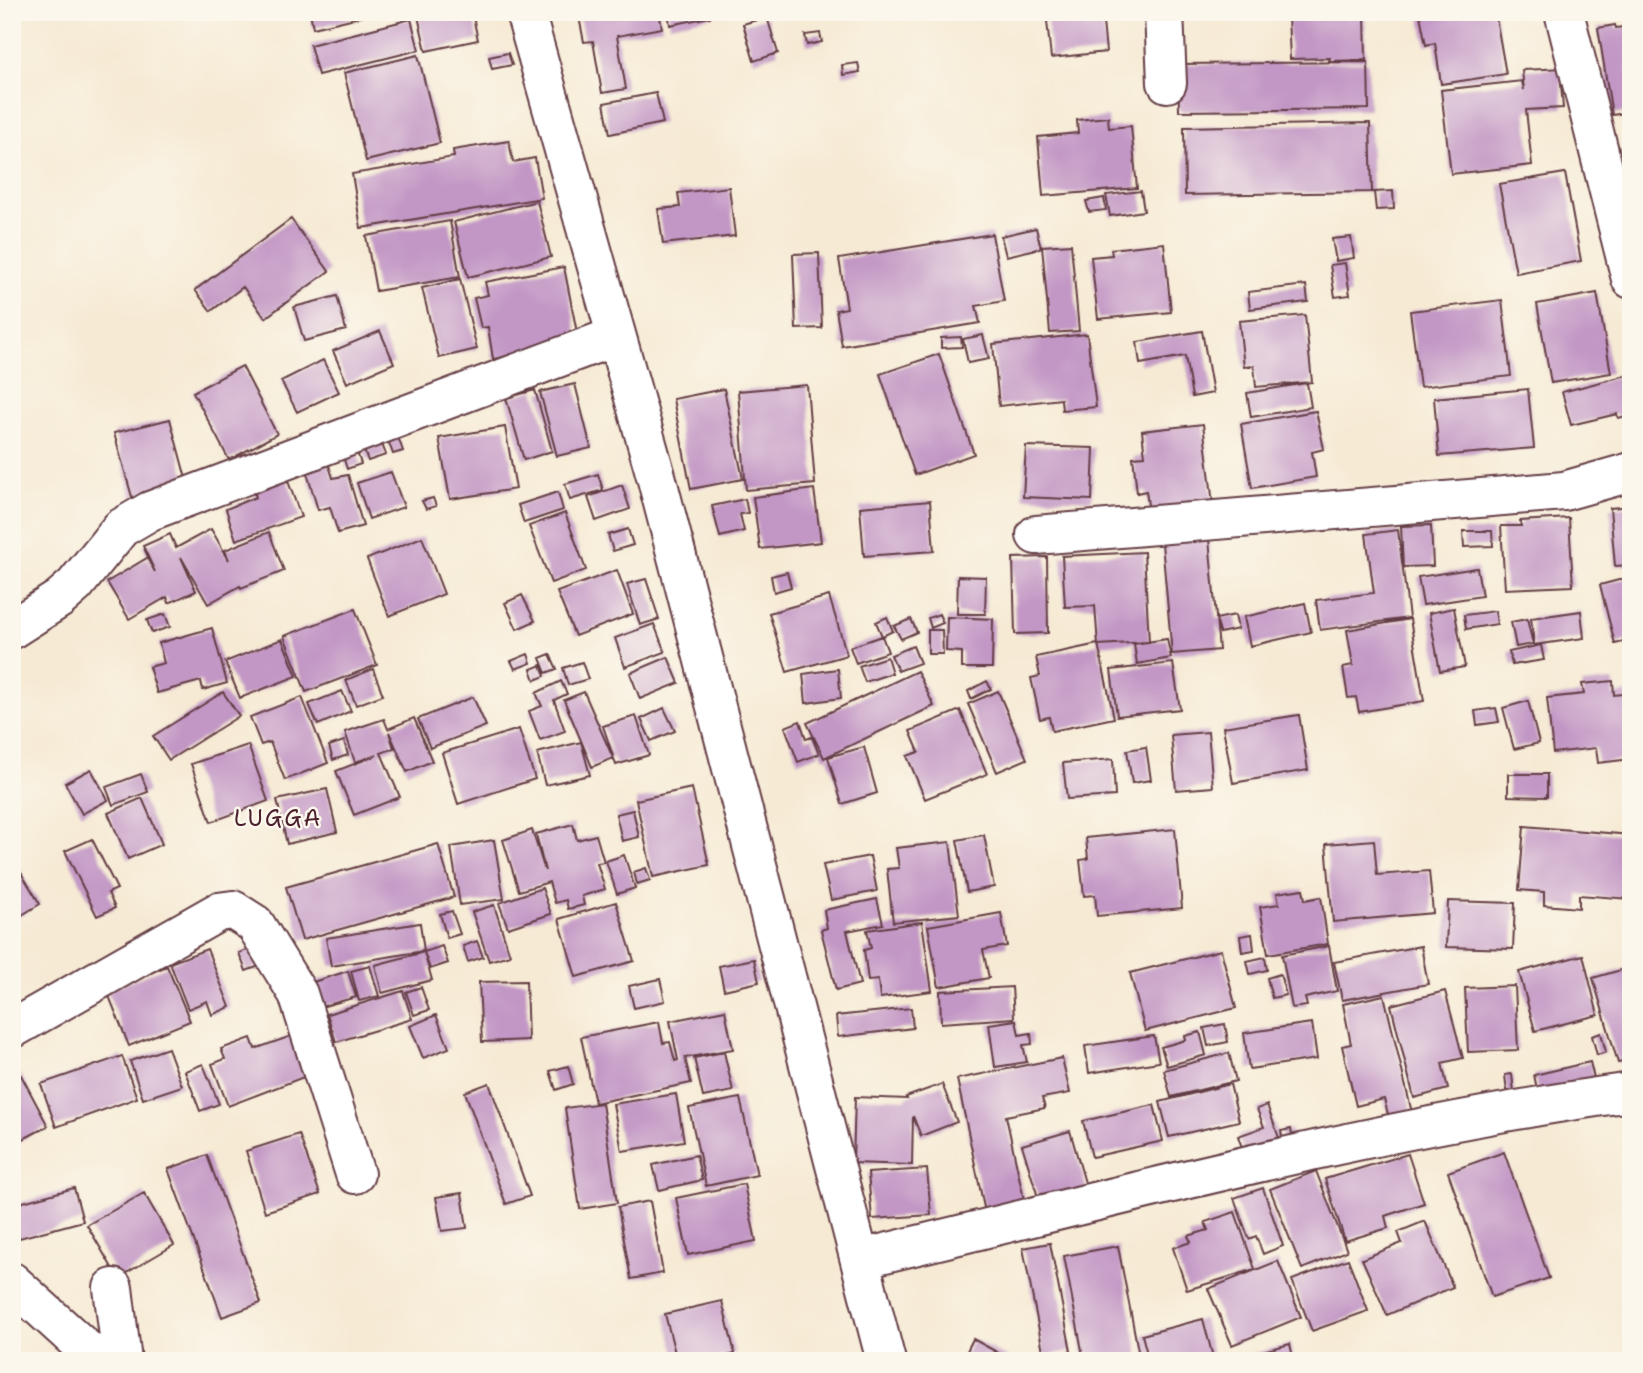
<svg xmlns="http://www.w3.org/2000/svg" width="1643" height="1373" font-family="'Shantell Sans',sans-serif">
	<rect width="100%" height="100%" fill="#fbf7ec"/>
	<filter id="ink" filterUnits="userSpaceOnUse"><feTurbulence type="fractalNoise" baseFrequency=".0143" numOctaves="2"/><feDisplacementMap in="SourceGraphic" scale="14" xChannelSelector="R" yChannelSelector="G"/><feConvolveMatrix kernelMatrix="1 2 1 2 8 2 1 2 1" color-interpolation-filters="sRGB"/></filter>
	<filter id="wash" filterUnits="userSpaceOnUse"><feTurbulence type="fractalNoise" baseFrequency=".00686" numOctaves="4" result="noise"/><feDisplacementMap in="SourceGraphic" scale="28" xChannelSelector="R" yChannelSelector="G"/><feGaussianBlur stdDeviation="1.57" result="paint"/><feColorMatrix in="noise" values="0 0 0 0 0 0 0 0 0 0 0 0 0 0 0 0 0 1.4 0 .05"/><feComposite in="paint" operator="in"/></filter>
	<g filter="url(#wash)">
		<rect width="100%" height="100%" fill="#f6ead4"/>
		<g id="blocks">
			<path fill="#c297c5" d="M310,12H376V13L313,28Z
				M417,12H472L478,40L426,51Z
				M578,12H659L662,28L617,36L626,89L602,93L593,41L584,42Z
				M668,12H709L710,17L670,25Z
				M1046,12H1102L1106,52L1051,58Z
				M1435,12H1495L1506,74L1441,84L1435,43L1426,45L1420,15Z
				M1365,13L1366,60L1329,61L1330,58L1290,59L1288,16Z
				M767,17L778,53L754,61L743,24Z
				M411,19L419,50L318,75L310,45Z
				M1615,25L1616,28L1631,26V112L1612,115L1598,28Z
				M820,33L822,42L807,45L805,35Z
				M508,53L512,65L492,69L489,57Z
				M418,55L440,143L366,161L344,73Z
				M1368,62L1369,109L1179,111L1178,64Z
				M858,63L860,72L843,75L842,65Z
				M1565,68L1566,83L1561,84L1563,108L1526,110L1532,165L1451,174L1441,90L1522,81L1524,90L1522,70Z
				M656,93L663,123L610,134L604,103Z
				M1108,117L1109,128L1131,126L1137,188L1043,196L1038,137L1078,133L1077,120Z
				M1370,123L1372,192L1185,195L1184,127Z
				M509,141L513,162L535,158L542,198L361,228L352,174L454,157L453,150Z
				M1565,173L1581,261L1516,273L1499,184Z
				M729,187L735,236L663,244L658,209L680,207L678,193Z
				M1141,191L1144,211L1110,216L1106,195Z
				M1393,191L1394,209L1376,210L1374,192Z
				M1104,198L1106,210L1089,212L1086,201Z
				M537,201L551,257L468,277L454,222Z
				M291,219L329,271L265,318L243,287L211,311L195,290Z
				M450,221L460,277L376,291L366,236Z
				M1036,228L1041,248L1006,256L1001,236Z
				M992,234L1004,301L976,306L980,323L842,346L836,310L847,308L839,259Z
				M1351,237L1354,258L1336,261L1332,239Z
				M1164,243L1171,312L1098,319L1091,257L1112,255L1111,249Z
				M1071,244L1079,331L1050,333L1042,246Z
				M819,253L822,328L796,329L793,254Z
				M1345,263L1350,295L1335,297L1330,265Z
				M564,267L579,343L493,359L488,327L481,328L474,298L488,295L485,282Z
				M460,279L477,349L439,358L422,288Z
				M1306,285L1308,302L1250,309L1248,292Z
				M1597,293L1611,373L1551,383L1537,304Z
				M337,296L346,330L304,341L294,307Z
				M1502,300L1511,376L1420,387L1410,311Z
				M1305,315L1312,382L1256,387L1254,366L1244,367L1239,321Z
				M380,331L394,363L347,383L333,351Z
				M1202,331L1213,393L1192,397L1185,356L1140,364L1137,342Z
				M1087,334L1096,407L1062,410L1061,399L999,406L993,344Z
				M983,335L989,359L968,363L963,339Z
				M961,337L962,347L941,348V338Z
				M939,354L974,454L915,475L880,374Z
				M323,360L339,392L297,412L281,381Z
				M242,366L277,434L229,460L193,392Z
				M1631,374V415L1618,418L1617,414L1571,425L1562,392Z
				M1307,383L1311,407L1251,417L1247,393Z
				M575,384L591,448L557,456L540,392Z
				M807,385L815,484L746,490L738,391Z
				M724,389L743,479L691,489L673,399Z
				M1528,389L1534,448L1439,456L1434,398Z
				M535,390L552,451L524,460L506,398Z
				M1316,411L1324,449L1312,452L1316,477L1252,488L1241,424Z
				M170,419L189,490L134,504L114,433Z
				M1203,424L1213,504L1149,512L1146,491L1137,493L1133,457L1145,456L1142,431Z
				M505,427L516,489L450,499L439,438Z
				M398,437L403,451L393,454L388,440Z
				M382,444L386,455L368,461L364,450Z
				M1026,446L1094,448L1092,500L1023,497Z
				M356,449L361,464L347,469L342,453Z
				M326,456L333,478L348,475L363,526L338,533L330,507L318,510L304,463Z
				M284,470L301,517L236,540L226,509L256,497L250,482Z
				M391,472L404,507L369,519L357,483Z
				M598,474L603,490L570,500L565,484Z
				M622,485L630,509L596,521L588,497Z
				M814,489L821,542L760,549L753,497Z
				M558,492L563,510L524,523L518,505Z
				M433,498L436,506L426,509L422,501Z
				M745,499L748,513L740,514L744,531L720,537L712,506Z
				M930,501L934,551L864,556L860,507Z
				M1631,506V565L1615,566L1610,508Z
				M565,513L586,570L551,583L529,526Z
				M1569,518L1573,586L1505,589L1501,526H1521L1520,521Z
				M1431,525L1433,566L1403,567L1401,526Z
				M211,529L229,560L225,550L269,532L284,571L241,588L240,586L208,604L181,557L196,591L169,603L167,597L129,619L107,582L147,558L155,572L143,546L170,534L176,548Z
				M628,529L633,545L613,551L608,535Z
				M1398,530L1409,618L1320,630L1316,600L1374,593L1366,534Z
				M1463,531H1492L1493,546L1464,547Z
				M422,537L444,594L389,616L367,559Z
				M1209,539L1219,650L1172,654L1162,543Z
				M1144,552L1149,642L1098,645L1095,606L1065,607L1062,556Z
				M1047,557L1048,633L1015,634L1013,558Z
				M1477,568L1482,596L1423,605L1418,577Z
				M617,570L633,614L575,636L557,592Z
				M787,572L791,587L774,592L771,576Z
				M958,576L986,577L985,614H957Z
				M1630,577L1631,640L1615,644L1600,585Z
				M646,579L659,619L640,625L627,584Z
				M522,595L535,621L517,629L505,603Z
				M829,596L847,655L787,672L769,613Z
				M1305,603L1311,632L1250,646L1244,617Z
				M1454,608L1465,667L1440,671L1429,613Z
				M355,609L377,665L306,692L284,636Z
				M1495,611L1497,624L1466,629L1464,615Z
				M1581,611L1584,638L1534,645L1531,618Z
				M165,614L170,627L152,633L147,620Z
				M939,614L943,623L931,628L928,618Z
				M1235,615L1238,629L1220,633L1216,619Z
				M887,617L893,631L882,636L888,652L856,663L850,647L882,636L876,622Z
				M947,617L993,619L992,668H962V652L946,651Z
				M911,619L917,632L901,639L894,626Z
				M1410,619L1424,701L1359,712L1356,697L1348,698L1343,667L1353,665L1347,630Z
				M1527,619L1533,644L1516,647L1511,622Z
				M654,624L665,652L625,667L615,638Z
				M212,628L227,683L203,690L201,681L157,693L149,667L164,663L159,643Z
				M928,630H942L943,654H928Z
				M282,639L297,676L240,698L225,662Z
				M1167,639L1171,658L1137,664L1134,644Z
				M1098,644L1114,718L1052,731L1049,717L1040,719L1031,678L1040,676L1036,657Z
				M1541,645L1544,660L1512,665L1509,652Z
				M913,646L920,663L898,671L891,655Z
				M528,654L531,663L515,669L511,661Z
				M550,654L557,669L546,673L540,658Z
				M668,657L679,683L640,699L630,673Z
				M887,657L892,673L865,682L859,666Z
				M582,662L588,679L568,685L563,668Z
				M1173,663L1180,709L1117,716L1111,670Z
				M541,665L545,676L535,680L531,669Z
				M373,669L383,695L356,705L346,680Z
				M838,669L841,698L806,703L803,674Z
				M917,671L934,706L824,758L807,723Z
				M561,681L567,694L554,700L565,731L540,740L529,711L542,706L536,693Z
				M987,681L991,689L971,699L968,691Z
				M1613,681L1614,695L1631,693V759L1598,763L1596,748L1553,753L1547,698L1584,694L1582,684Z
				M342,691L351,711L318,725L309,704Z
				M998,691L1027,759L997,772L968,704Z
				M223,692L239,716L169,760L153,736Z
				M584,692L613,758L592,767L564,700Z
				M302,697L328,763L285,780L270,742L261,745L250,717Z
				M473,697L486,726L430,748L418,719Z
				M1528,701L1539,743L1514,749L1503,708Z
				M664,708L675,731L651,741L641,719Z
				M1496,708L1499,722L1477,725L1475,711Z
				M960,710L987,774L925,799L907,756L919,752L910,731Z
				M1299,715L1308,770L1233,783L1223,727Z
				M636,716L649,755L616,765L603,726Z
				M414,718L432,761L407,772L389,732L394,748L381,753L400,797L354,815L336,771L377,755L355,762L345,732L384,719L388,729Z
				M800,721L806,739L812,737L819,754L798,762L785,727Z
				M519,729L535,779L458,804L442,753Z
				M1208,732L1213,787L1176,790L1171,735Z
				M344,741L348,755L333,760L329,746Z
				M581,742L590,775L545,785L537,753Z
				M248,745L268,801L211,822L191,764Z
				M864,747L877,793L842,804L828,757Z
				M1146,747L1151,780L1132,783L1127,750Z
				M1113,759L1115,796L1067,799L1063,763Z
				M91,769L108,800L82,814L65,783Z
				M141,774L148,792L113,805L106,787Z
				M1508,774H1547V797L1508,796Z
				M692,788L709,865L653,877L636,800Z
				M327,789L337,832L287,844L277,800Z
				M142,798L162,844L128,859L108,813Z
				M633,810L639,837L622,841L616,814Z
				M573,824L577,840L596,835L604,862L597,863L605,889L582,896L584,905L568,909L566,900L555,903L549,882L519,891L503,840L532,830L545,871L536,834Z
				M1524,826L1631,835V899L1579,895V908L1544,905V892L1519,890Z
				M1175,829L1182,908L1097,916L1095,895L1084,896L1080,860L1088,859L1086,838Z
				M984,835L994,887L967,892L957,840Z
				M92,839L117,889L108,893L115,908L97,916L65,851Z
				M494,840L504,899L460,905L451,847Z
				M1374,840L1377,875L1429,871L1433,913L1333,922L1326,844Z
				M950,842L959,915L893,922L887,869L899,868L896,848Z
				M438,844L454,897L302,940L286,887Z
				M624,855L635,888L617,894L606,861Z
				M870,856L877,891L831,900L823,865Z
				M12,858L40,904L12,921Z
				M646,868L650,880L637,884L634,872Z
				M542,888L551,914L508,928L499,903Z
				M1303,889L1305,900L1321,897L1328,944L1268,954L1260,907L1279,904L1277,893Z
				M877,899L883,924L847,931L860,984L836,990L821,930L827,928L824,910Z
				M1448,901L1515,903L1513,949L1446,947Z
				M616,902L634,961L576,977L559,919Z
				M494,905L510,955L489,961L472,912Z
				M452,911L460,934L447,938L440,914Z
				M1001,913L1007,946L983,950L989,978L939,987L928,926Z
				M922,922L932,991L880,998L878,980L868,981L864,950L871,948L867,930Z
				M420,923L424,951L331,966L326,938Z
				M1252,934L1254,950L1242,952L1240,936Z
				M477,941L483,957L468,962L463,946Z
				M258,946L265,964L246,971L239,953Z
				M442,946L448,963L430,969L424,952Z
				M1329,946L1337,991L1305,998L1307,1006L1292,1008L1282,955Z
				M1421,946L1428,984L1342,1000L1334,962Z
				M207,949L230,1007L212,1015L207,1001L188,1009L170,963Z
				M1221,950L1236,1008L1145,1031L1130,973Z
				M424,952L432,980L382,993L375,965Z
				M1583,955L1598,1015L1535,1031L1519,972Z
				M1265,957L1267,970L1250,974L1247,961Z
				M754,959L759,982L724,990L719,966Z
				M167,966L190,1021L129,1046L107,991Z
				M370,966L379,996L359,1001L351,971Z
				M1631,967V1060L1618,1063L1593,978Z
				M348,971L356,997L321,1007L313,982Z
				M1280,974L1286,995L1272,998L1267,978Z
				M660,979L665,1001L634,1008L629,986Z
				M526,981L528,1040L482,1042L479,982Z
				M1515,986L1518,1050L1468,1052L1465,988Z
				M421,987L429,1010L414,1015L406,992Z
				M1012,987L1014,1018L941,1023L940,991Z
				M403,991L412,1019L336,1042L327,1014Z
				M1445,991L1463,1058L1442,1063L1448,1089L1414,1098L1391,1005Z
				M1384,995L1413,1117L1390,1122L1384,1099L1356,1106L1342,1046L1351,1044L1343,1004Z
				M911,1008L913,1028L838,1037L836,1016Z
				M725,1010L733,1049L685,1058L691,1083L595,1103L581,1037L659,1022L663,1043L670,1042L675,1061L678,1060L670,1021Z
				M436,1015L449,1048L423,1058L410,1026Z
				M1016,1020L1019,1035L1031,1033L1032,1044L1023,1045L1027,1062L995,1067L989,1024Z
				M1312,1023L1317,1059L1249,1069L1244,1033Z
				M1225,1024L1228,1042L1208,1046L1204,1028Z
				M1200,1032L1206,1055L1167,1066L1161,1047L1186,1040L1185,1036Z
				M1601,1033L1606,1052L1597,1055L1592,1036Z
				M294,1035L309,1075L228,1106L212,1064L225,1059L221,1049L251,1038L255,1049Z
				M1154,1036L1159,1062L1089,1073L1085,1046Z
				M168,1048L182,1086L143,1099L130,1061Z
				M724,1052L733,1091L703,1097L694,1058Z
				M1229,1053L1236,1081L1171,1097L1164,1070Z
				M122,1056L137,1098L56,1127L41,1084Z
				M1062,1058L1070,1093L1042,1098L1045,1108L1006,1116L1026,1209L986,1217L957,1079Z
				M1590,1062L1596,1086L1539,1098L1534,1075Z
				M203,1064L219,1104L200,1111L185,1071Z
				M568,1066L573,1084L556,1090L550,1071Z
				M1512,1074L1514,1092H1507L1505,1075Z
				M21,1075L48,1126L12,1145V1080Z
				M489,1083L530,1196L506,1204L465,1092Z
				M942,1084L957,1122L921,1136L913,1116L912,1165L853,1163L855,1097L907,1099L906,1097Z
				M1230,1084L1239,1121L1169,1137L1160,1102Z
				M676,1094L684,1141L622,1151L613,1104Z
				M740,1098L757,1175L706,1186L689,1108Z
				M602,1103L617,1203L580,1209L565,1108Z
				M1154,1105L1163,1141L1092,1157L1083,1121Z
				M1267,1105L1282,1146L1246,1159L1238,1136L1264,1127L1257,1109Z
				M1291,1129L1294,1146L1284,1148L1281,1131Z
				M1070,1131L1088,1193L1041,1207L1022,1145Z
				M299,1134L320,1194L265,1212L246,1151Z
				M1504,1152L1549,1278L1492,1297L1448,1172Z
				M1408,1154L1424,1203L1385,1216L1388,1228L1345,1241L1325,1179Z
				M207,1155L261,1303L222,1317L168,1169Z
				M696,1155L702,1180L659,1190L653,1165Z
				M927,1169L931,1215L872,1219L868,1173Z
				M1316,1171L1347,1251L1302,1269L1270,1189Z
				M744,1184L756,1241L688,1255L676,1198Z
				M74,1188L83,1221L12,1240V1205Z
				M1263,1188L1283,1246L1263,1254L1256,1236L1249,1239L1234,1198Z
				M144,1193L174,1245L118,1278L87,1225Z
				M462,1193L467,1228L442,1231L436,1197Z
				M650,1201L663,1273L631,1279L618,1207Z
				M1235,1212L1255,1269L1187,1290L1173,1248L1191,1242L1188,1236L1208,1230L1205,1222Z
				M1425,1221L1453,1287L1387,1315L1362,1259L1402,1243L1398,1232Z
				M1050,1243L1071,1351L1044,1356L1023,1248Z
				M1118,1246L1140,1361H1084L1064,1256Z
				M1348,1259L1368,1311L1312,1331L1292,1280Z
				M1278,1261L1301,1317L1232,1345L1208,1289Z
				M722,1301L735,1354L706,1361H677L665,1314Z
				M1203,1319L1214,1361H1149L1142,1335Z
				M973,1339L1013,1361H962Z
				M1290,1344L1294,1361H1253L1251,1354Z"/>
		</g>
	</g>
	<g filter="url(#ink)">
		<use href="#blocks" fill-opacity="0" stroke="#643d44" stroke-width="2"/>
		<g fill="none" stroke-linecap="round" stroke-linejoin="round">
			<defs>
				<path id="minor" d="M525,12L656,476L886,1361
					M1164,12L1167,83
					M1564,12L1631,279
					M1036,535L1564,491L1631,472
					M12,629L59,599L75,585L121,528L150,511L616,336
					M12,1029L218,912L233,910L255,924L298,994L355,1174
					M860,1259C1115,1198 1371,1128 1631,1092
					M12,1282L99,1361
					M113,1288L122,1361"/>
			</defs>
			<use href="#minor" stroke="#643d44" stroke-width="42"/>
			<use href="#minor" stroke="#fff" stroke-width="38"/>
		</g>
	</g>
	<g text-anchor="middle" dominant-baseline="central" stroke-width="5" stroke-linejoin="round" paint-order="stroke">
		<g font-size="23" letter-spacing="2" fill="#4a1f2b" stroke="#fbf7ec">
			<text x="278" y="818">LUGGA</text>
		</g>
	</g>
	<rect width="1643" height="1373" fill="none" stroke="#fbf7ec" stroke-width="42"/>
</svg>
